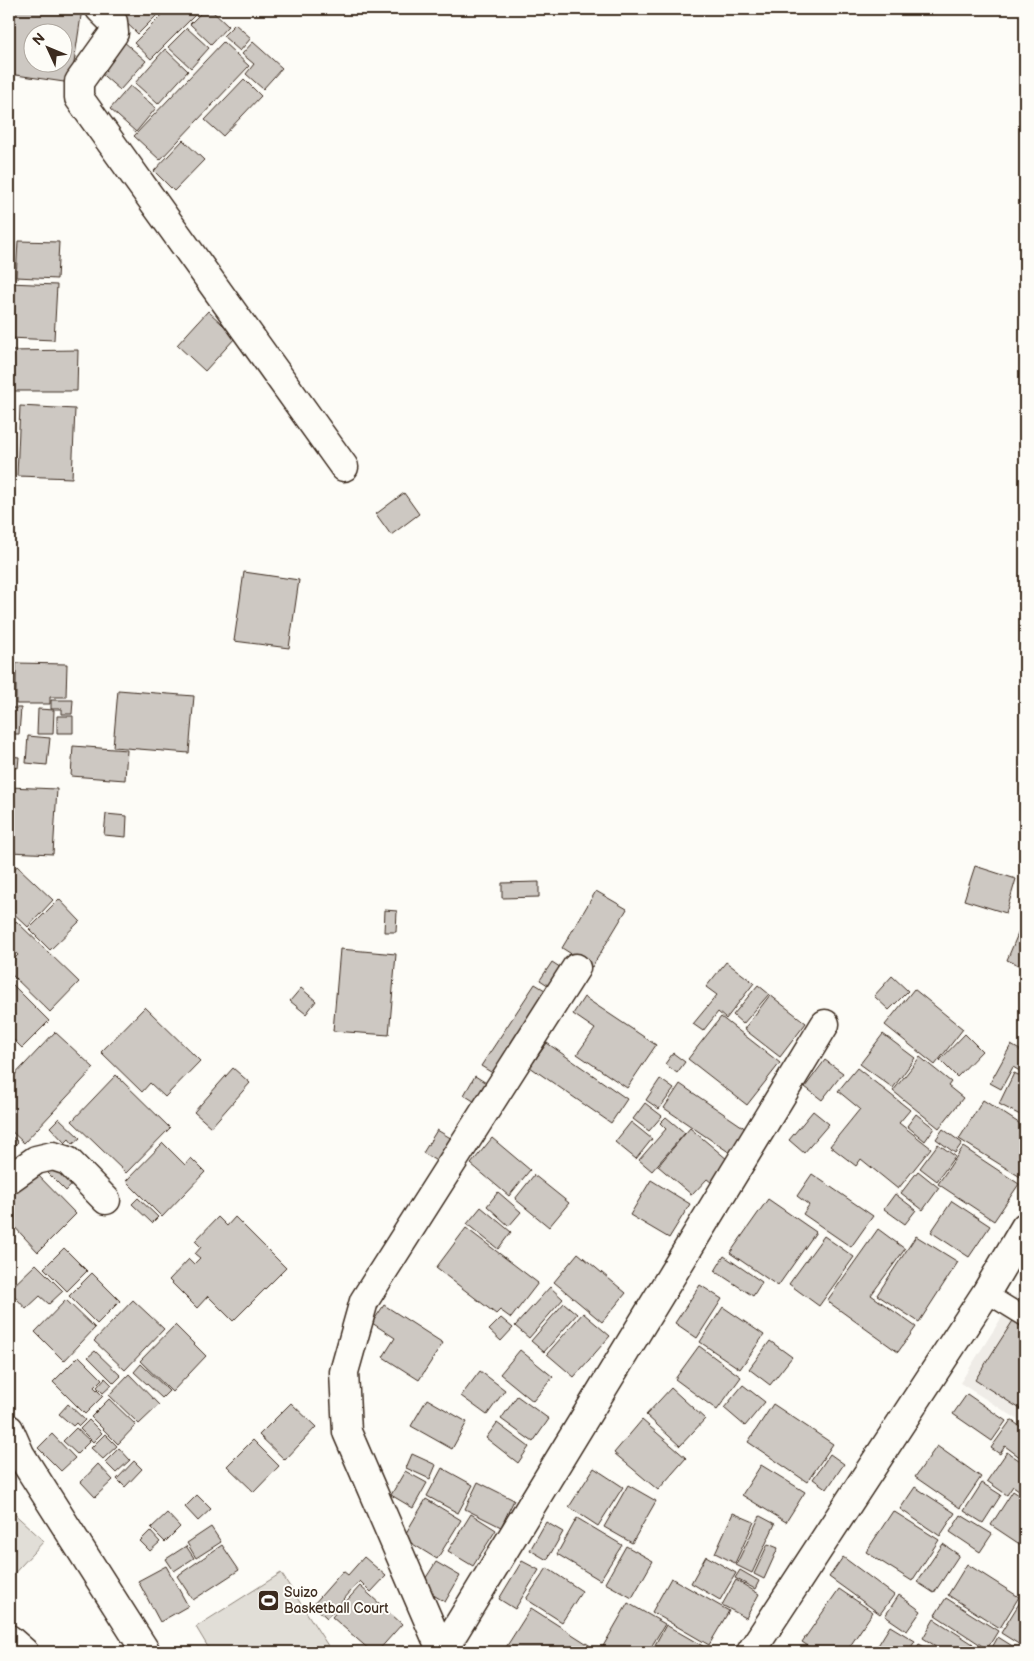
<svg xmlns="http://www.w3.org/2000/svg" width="1034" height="1661" font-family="'Balsamiq Sans',sans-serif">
	<rect width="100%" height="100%" fill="#fdfcf7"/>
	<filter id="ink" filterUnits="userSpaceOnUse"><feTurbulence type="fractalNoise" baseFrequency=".02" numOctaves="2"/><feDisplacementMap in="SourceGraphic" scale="10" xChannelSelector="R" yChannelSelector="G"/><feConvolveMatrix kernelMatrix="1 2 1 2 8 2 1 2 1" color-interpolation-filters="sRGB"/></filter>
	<g filter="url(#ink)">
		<path fill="#efece7" d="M1025,1281V1424L960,1383Z"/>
		<path fill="#e1ded7" stroke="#8e847a" d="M9,1509L44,1541L9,1579Z
			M281,1573L332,1652H211L196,1627Z"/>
		<path fill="#cdc8c2" stroke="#3b2a1e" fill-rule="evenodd" d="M9,9H82L71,83L9,74ZM32,32H62V62H32Z
			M112,9H163L138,34Z
			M168,9H201L151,59L134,43Z
			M205,9H210L228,26L211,44L190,24Z
			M235,24L251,38L240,51L223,36Z
			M187,28L209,48L191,68L168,47Z
			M123,41L146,61L120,90L97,70Z
			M223,42L249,66L160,160L134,136Z
			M253,42L282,68L263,89L246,74L254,64L242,54Z
			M165,49L188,71L158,104L135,83Z
			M244,79L261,96L223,136L205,120Z
			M130,86L156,108L136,132L110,109Z
			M183,140L204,160L174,191L154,171Z
			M18,241L59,242L57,279L16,277Z
			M9,283L57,285L54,340L9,338Z
			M208,311L236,337L205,371L177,345Z
			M78,350L77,391H9V351Z
			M20,406L75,409L72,478L17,476Z
			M404,493L419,514L391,535L376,514Z
			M244,572L299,580L289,648L234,641Z
			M16,663L67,664L66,697H50V704H16Z
			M118,690L194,696L189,753L113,747Z
			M51,700H73L72,714H62V709H51Z
			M9,708H21L19,734H9Z
			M38,709L54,710L53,734H37Z
			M57,716H73V733H57Z
			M28,736L50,738L47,765L26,763Z
			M73,746L127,750L125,780L71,776Z
			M9,756L19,757L18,768L9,767Z
			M9,787L57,789L53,854L9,852Z
			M106,814L127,816L126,837L104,835Z
			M17,866L53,900L28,927L9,909V875Z
			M975,866L1016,879L1006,913L964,900Z
			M539,882V897L502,898V883Z
			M596,891L627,909L592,967L562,948Z
			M59,899L80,921L50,950L29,929Z
			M385,910L397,911L396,932H384Z
			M16,921L79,982L50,1012L9,972V964L18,955L9,946V929Z
			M1020,929L1025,931V968L1007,960Z
			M340,949L396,954L389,1035L333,1031Z
			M9,950L14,956L9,961Z
			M552,962L569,973L557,991L540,980Z
			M726,962L754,983L726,1019L718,1012L703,1031L693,1024L717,995L706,987Z
			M892,976L908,991L889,1010L874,996Z
			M12,984L49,1021L22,1048L9,1035V987Z
			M535,984L553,995L499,1077L481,1066Z
			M758,985L769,994L743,1024L733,1015Z
			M301,988L316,1001L306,1014L290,1001Z
			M914,989L963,1029L935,1065L885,1025Z
			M770,995L806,1023L780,1057L744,1029Z
			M584,997L656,1045L627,1088L577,1054L595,1029L573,1014Z
			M145,1007L200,1061L165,1097L150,1083L142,1092L101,1052Z
			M721,1017L780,1063L747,1105L688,1059Z
			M55,1032L94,1068L24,1143L9,1129V1081Z
			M883,1034L915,1058L893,1088L860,1064Z
			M965,1034L982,1051L957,1077L940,1060Z
			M547,1043L627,1099L611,1123L530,1067Z
			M1011,1045L1025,1053V1074L1013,1067L1001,1089L990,1083Z
			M673,1053L685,1062L677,1073L665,1064Z
			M920,1057L951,1082L948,1086L963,1098L939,1128L893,1091Z
			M825,1060L843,1073L822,1100L805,1087Z
			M233,1068L250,1083L211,1127L194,1112Z
			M857,1068L910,1110L899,1123L931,1148L898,1189L861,1159L856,1166L830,1146L860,1109L838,1091Z
			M1014,1073L1025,1078V1110L1022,1116L999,1104Z
			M116,1075L170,1128L126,1173L72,1121Z
			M475,1076L491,1086L480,1105L464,1095Z
			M660,1079L674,1089L659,1109L646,1100Z
			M680,1084L752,1133L736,1157L664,1108Z
			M983,1100L1025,1127V1173L1022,1178L959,1139Z
			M645,1103L662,1116L649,1131L633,1119Z
			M813,1111L829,1124L804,1153L789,1140Z
			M916,1114L934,1128L925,1141L907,1126Z
			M666,1117L685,1133L652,1171L639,1160L666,1129L660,1123Z
			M59,1118L80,1138L73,1144L69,1139L65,1143L50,1127Z
			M631,1122L652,1139L636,1159L615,1142Z
			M690,1128L734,1165L716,1186L707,1179L692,1195L658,1166Z
			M943,1129L962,1143L955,1153L936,1139Z
			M437,1130L459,1143L445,1166L423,1153Z
			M9,1134L18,1142L9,1151Z
			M492,1138L530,1170L509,1196L471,1164Z
			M163,1143L185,1165L191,1158L205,1172L162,1217L126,1181Z
			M938,1144L955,1156L937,1181L920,1168Z
			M963,1147L1019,1184L994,1221L938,1184Z
			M41,1166L80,1176L66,1191Z
			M33,1170L76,1214L38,1252L9,1221V1193Z
			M918,1171L939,1188L923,1210L901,1193Z
			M812,1174L873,1216L851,1247L803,1214L809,1205L797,1196Z
			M534,1175L569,1203L549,1227L515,1199Z
			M651,1180L690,1204L669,1238L630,1215Z
			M498,1192L521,1212L509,1226L487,1206Z
			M895,1194L916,1210L905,1224L884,1209Z
			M138,1198L158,1217L152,1223L132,1204Z
			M768,1199L816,1232L778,1286L730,1253Z
			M952,1201L990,1226L969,1257L931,1232Z
			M481,1207L511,1232L498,1249L467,1224Z
			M218,1217L227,1226L235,1217L286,1268L233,1321L208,1296L197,1308L169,1280L189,1259L194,1264L200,1258L195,1254L201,1247L195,1241Z
			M466,1228L538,1283L511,1318L500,1310L496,1314L436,1268Z
			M878,1229L905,1249L871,1295L916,1327L898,1352L827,1301Z
			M824,1236L854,1257L819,1306L789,1284Z
			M916,1236L958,1262L919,1322L877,1295Z
			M64,1248L87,1271L67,1291L44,1268Z
			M578,1253L626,1293L602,1322L554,1282Z
			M724,1256L762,1282L753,1296L715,1271Z
			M36,1264L63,1291L49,1304L40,1296L26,1309L9,1290Z
			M92,1273L120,1301L97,1324L69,1296Z
			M700,1285L722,1299L697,1338L675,1323Z
			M550,1287L563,1299L529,1338L515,1326Z
			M66,1300L95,1328L64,1361L35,1332Z
			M133,1300L164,1329L125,1370L94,1341Z
			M564,1303L577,1314L544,1352L531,1341Z
			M384,1305L443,1343L419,1380L383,1357L395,1338L372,1323Z
			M723,1307L764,1335L740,1369L700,1342Z
			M583,1313L610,1336L574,1377L547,1354Z
			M1016,1316L1025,1322V1412L975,1380Z
			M501,1318L513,1328L501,1341L489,1330Z
			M175,1325L206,1356L172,1392L140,1361Z
			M770,1341L792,1357L770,1385L749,1369Z
			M699,1346L741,1377L717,1410L675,1379Z
			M520,1350L553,1377L533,1401L500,1374Z
			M95,1351L121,1376L114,1383L88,1357Z
			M79,1356L102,1379L94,1387L103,1396L85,1414L53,1382Z
			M141,1364L169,1391L162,1398L134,1372Z
			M480,1371L505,1390L487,1415L461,1396Z
			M129,1374L159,1405L139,1424L109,1395Z
			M105,1378L112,1385L103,1393L97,1387Z
			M743,1385L765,1402L745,1426L724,1408Z
			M671,1388L705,1419L680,1446L646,1415Z
			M967,1394L1006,1421L992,1441L953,1414Z
			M517,1396L549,1419L533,1442L501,1419Z
			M109,1399L136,1425L118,1444L91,1417Z
			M427,1399L467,1422L452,1449L411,1426Z
			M291,1403L316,1427L285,1460L259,1435Z
			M68,1404L85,1420L79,1426L76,1423L73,1426L59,1414Z
			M773,1404L833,1444L807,1482L748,1442Z
			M89,1420L102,1433L93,1442L80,1429Z
			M642,1420L686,1458L658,1490L614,1453Z
			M1011,1420L1025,1430V1461L1005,1446L1000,1454L991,1448Z
			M497,1423L529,1447L518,1463L486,1438Z
			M76,1428L90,1441L77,1454L63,1441Z
			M52,1434L75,1458L61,1471L38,1448Z
			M105,1434L117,1446L103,1459L91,1448Z
			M253,1440L279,1466L254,1492L227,1466Z
			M937,1446L981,1477L960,1508L915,1477Z
			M119,1448L130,1460L116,1473L105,1462Z
			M1007,1452L1025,1464V1494L1013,1486L1007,1495L987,1481Z
			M412,1454L436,1465L430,1479L406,1468Z
			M830,1454L844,1464L827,1489L813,1479Z
			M134,1461L142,1469L125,1487L117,1479Z
			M98,1464L113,1480L95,1497L81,1482Z
			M761,1465L805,1492L786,1522L742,1495Z
			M442,1468L473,1485L458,1513L427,1496Z
			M594,1468L623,1487L598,1526L569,1507Z
			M405,1471L427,1483L413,1508L391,1495Z
			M478,1482L514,1500L501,1527L465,1509Z
			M982,1483L1001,1495L983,1523L964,1511Z
			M628,1485L656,1501L632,1543L604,1527Z
			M915,1487L955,1513L940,1536L900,1509Z
			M1013,1491L1025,1499V1538L1021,1545L991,1525Z
			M197,1495L211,1509L198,1521L185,1507Z
			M426,1499L461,1520L437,1559L403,1538Z
			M893,1511L939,1540L912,1581L866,1552Z
			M167,1513L180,1527L165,1542L151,1528Z
			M733,1513L754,1522L735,1563L715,1553Z
			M471,1514L496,1530L473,1566L448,1551Z
			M961,1515L992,1534L980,1552L950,1532Z
			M760,1516L775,1524L752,1573L736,1565Z
			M577,1518L622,1545L600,1580L557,1554Z
			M546,1522L563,1532L547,1560L530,1550Z
			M211,1527L221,1542L196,1558L187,1543Z
			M150,1531L160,1542L150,1551L140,1541Z
			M768,1544L778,1548L764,1579L754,1574Z
			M943,1544L959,1555L934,1593L917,1582Z
			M222,1545L239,1570L193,1600L177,1576Z
			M186,1546L194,1558L174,1571L166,1559Z
			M626,1546L653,1561L632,1598L605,1583Z
			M706,1556L736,1573L720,1600L691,1583Z
			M364,1557L386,1576L371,1592L360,1581L327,1618L313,1605L343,1571L348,1575Z
			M843,1557L894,1595L880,1614L829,1577Z
			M522,1561L539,1570L515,1609L499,1599Z
			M436,1562L460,1576L445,1602L420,1587Z
			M967,1564L1019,1597L1000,1628L948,1595Z
			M166,1566L188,1606L160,1622L138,1581Z
			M547,1568L582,1591L562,1622L526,1599Z
			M740,1570L759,1581L755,1589L735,1578Z
			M671,1578L729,1611L709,1645L652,1612Z
			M736,1580L759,1594L746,1618L722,1605Z
			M360,1586L402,1624L377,1652H372L332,1617Z
			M839,1589L873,1612L846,1652H817L802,1642Z
			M899,1595L921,1611L907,1631L885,1616Z
			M946,1598L998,1631L987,1649L935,1615Z
			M1020,1602L1025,1606V1648L1001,1633Z
			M628,1603L665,1624L648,1652H610L602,1648Z
			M531,1608L600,1652H503Z
			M934,1619L973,1644L968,1652H945L923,1638Z
			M666,1625L713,1652H651Z
			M890,1626L915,1641L908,1652H874Z
			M998,1637L1022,1652H991L990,1651Z
			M919,1644L934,1652H914Z
			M399,1646L404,1652H393Z"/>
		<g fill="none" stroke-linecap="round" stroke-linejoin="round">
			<defs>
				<path id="lane" d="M986,1293L1025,1317"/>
				<path id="street" d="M100,9L113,22L114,33L79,82V98L344,467
					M9,1179L36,1160L53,1156L68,1161L106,1200
					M9,1429L20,1454L146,1652
					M9,1639L24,1652
					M442,1652L347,1432L344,1372L364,1301L576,968
					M442,1652L825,1024"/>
				<path id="secondary" d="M751,1652L986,1293L1025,1227"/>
			</defs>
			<use href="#lane" stroke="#3b2a1e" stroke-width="21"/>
			<use href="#street" stroke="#3b2a1e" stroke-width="31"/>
			<use href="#secondary" stroke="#3b2a1e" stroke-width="31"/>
			<use href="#lane" stroke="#fdfcf7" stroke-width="18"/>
			<use href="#street" stroke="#fdfcf7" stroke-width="28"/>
			<use href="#secondary" stroke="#fdfcf7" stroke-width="28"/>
		</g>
	</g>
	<defs>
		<symbol id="stadium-square" viewBox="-11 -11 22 22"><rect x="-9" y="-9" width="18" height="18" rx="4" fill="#3b2a1e" stroke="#fdfcf7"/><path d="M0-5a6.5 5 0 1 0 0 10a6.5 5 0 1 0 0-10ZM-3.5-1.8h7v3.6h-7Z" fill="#fff"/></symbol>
	</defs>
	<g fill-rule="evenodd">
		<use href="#stadium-square" x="256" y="1588" width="25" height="25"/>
	</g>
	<g text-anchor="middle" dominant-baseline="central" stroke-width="4" stroke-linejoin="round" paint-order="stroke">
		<g font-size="14" fill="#3b2a1e" stroke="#fdfcf7" text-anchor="start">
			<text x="284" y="1592">Suizo<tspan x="284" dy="16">Basketball Court</tspan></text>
		</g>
	</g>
	<rect width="1034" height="1661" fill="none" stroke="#fdfcf7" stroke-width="30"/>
	<rect x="15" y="15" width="1004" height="1631" fill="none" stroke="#3b2a1e" stroke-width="2" filter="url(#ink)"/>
	<g transform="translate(48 48) rotate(314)"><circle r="24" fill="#fdfcf7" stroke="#afa8a0"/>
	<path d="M0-4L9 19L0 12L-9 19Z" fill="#3b2a1e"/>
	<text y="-8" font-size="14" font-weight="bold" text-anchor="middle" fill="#3b2a1e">N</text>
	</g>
</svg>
